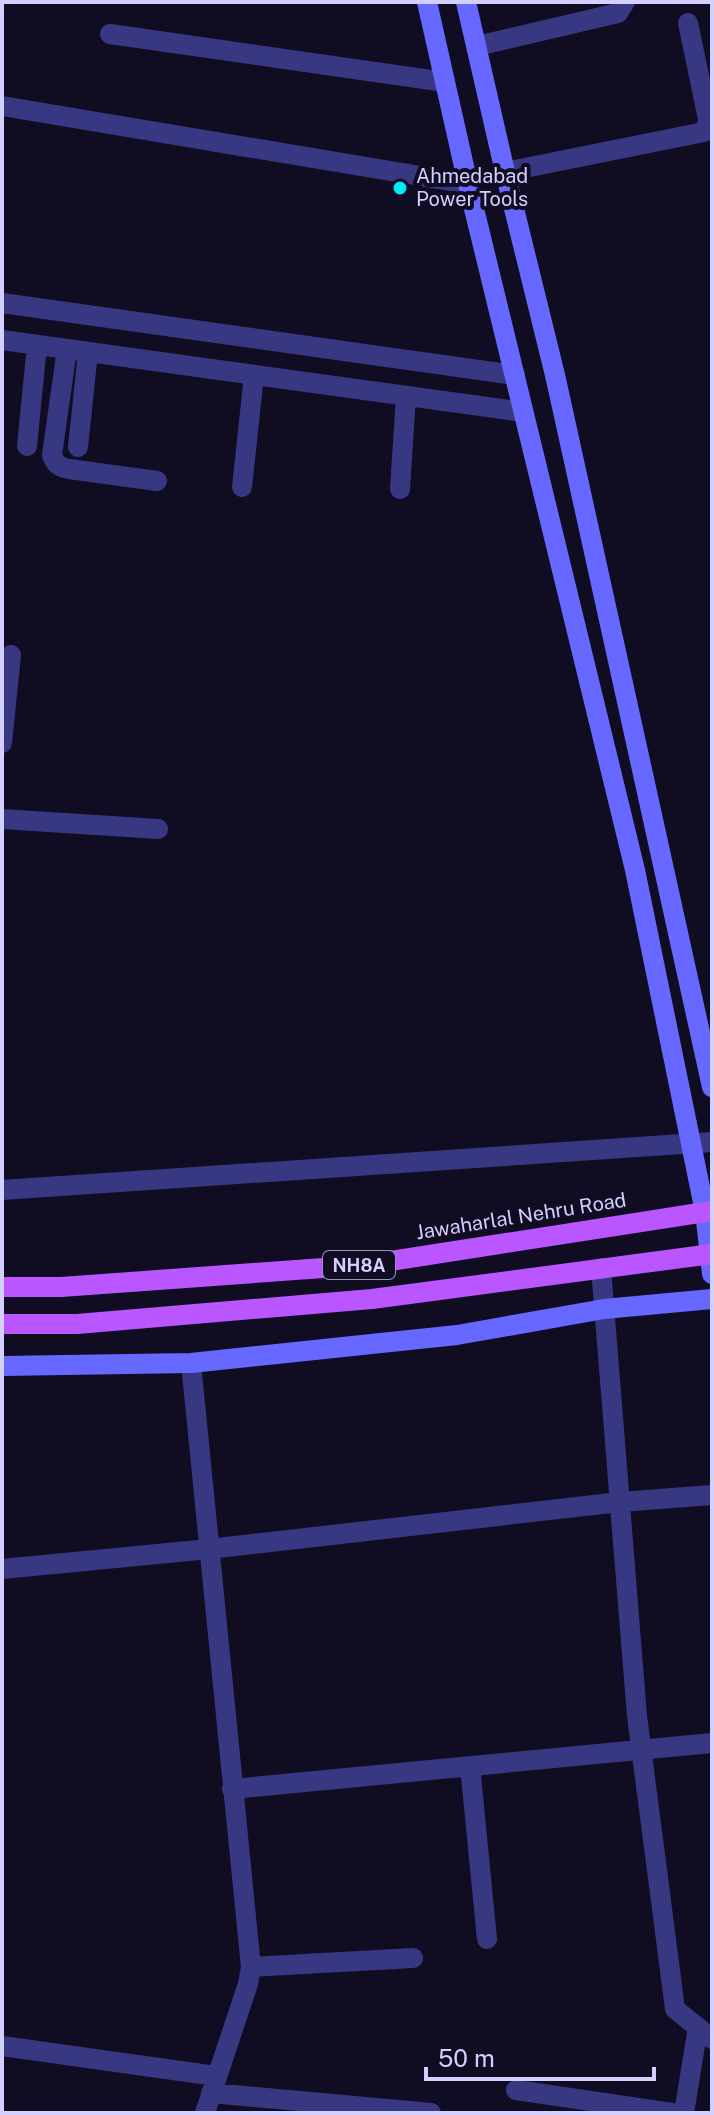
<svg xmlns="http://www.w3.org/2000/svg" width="714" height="2115" font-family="'Public Sans',sans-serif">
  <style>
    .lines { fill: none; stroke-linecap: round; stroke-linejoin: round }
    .street { stroke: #383882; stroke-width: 20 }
    .secondary { stroke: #6668ff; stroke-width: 20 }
    .primary { stroke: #b956ff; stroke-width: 20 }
    .poi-dot { fill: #00ebfa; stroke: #100d23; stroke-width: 3 }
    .labels { text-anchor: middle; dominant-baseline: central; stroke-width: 8; stroke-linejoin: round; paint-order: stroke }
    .shield { fill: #100d23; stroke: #9895bd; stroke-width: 2 }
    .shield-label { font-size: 18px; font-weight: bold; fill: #d3cfff }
    .poi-label { font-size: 20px; fill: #d3cfff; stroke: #100d23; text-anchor: start }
    .street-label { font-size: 20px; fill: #d3cfff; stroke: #100d23 }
  </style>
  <rect width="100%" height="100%" fill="#100d23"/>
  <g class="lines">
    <path class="street" d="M110,34l335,48
      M477,46l141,-33 7,-11
      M2,106l466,78
      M505,172l199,-40 3,-5 1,-8 -20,-96
      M2,303l513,72
      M2,340l521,72
      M67,349l-15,106c3,9 7,12 17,14l88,12
      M27,446l10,-101
      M78,447l10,-95
      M242,487l12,-112
      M400,489l6,-93
      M2,743l9,-88
      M2,819l156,10
      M2,1190l710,-48
      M601,1268l36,448 38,293 37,30
      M191,1363l60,604 -3,17 -43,129
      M2,1569l207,-20 411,-47 92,-7
      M470,1766l17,173
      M232,1789l480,-46
      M251,1967l162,-9
      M2,2046l214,30
      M516,2090l156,23
      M211,2093l220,20
      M684,2113l14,-86"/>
    <path class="secondary" d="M427,2l41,182 167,686 70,342 7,62
      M466,2l39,170 50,203 157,712
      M2,1366l189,-3 266,-28 147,-26 108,-10"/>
    <path class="primary" d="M2,1287h59l304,-22 347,-54
      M2,1324h75l295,-25 340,-45"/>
  </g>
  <circle class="poi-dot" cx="400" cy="188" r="8"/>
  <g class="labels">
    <rect class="shield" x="323" y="1251" width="72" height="28" rx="6"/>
    <g class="shield-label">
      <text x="359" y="1265">NH8A</text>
    </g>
    <g class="poi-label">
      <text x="416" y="176">Ahmedabad<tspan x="416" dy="23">Power Tools</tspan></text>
    </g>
    <g class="street-label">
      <text transform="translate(521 1216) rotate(-9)">Jawaharlal Nehru Road</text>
    </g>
  </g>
  <rect width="714" height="2115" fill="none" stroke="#d3cfff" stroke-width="8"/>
  <path d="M426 2067v12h228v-12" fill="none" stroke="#d3cfff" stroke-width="4"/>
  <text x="438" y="2067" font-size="24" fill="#d3cfff" stroke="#100d23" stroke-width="6" paint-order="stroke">50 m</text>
</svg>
